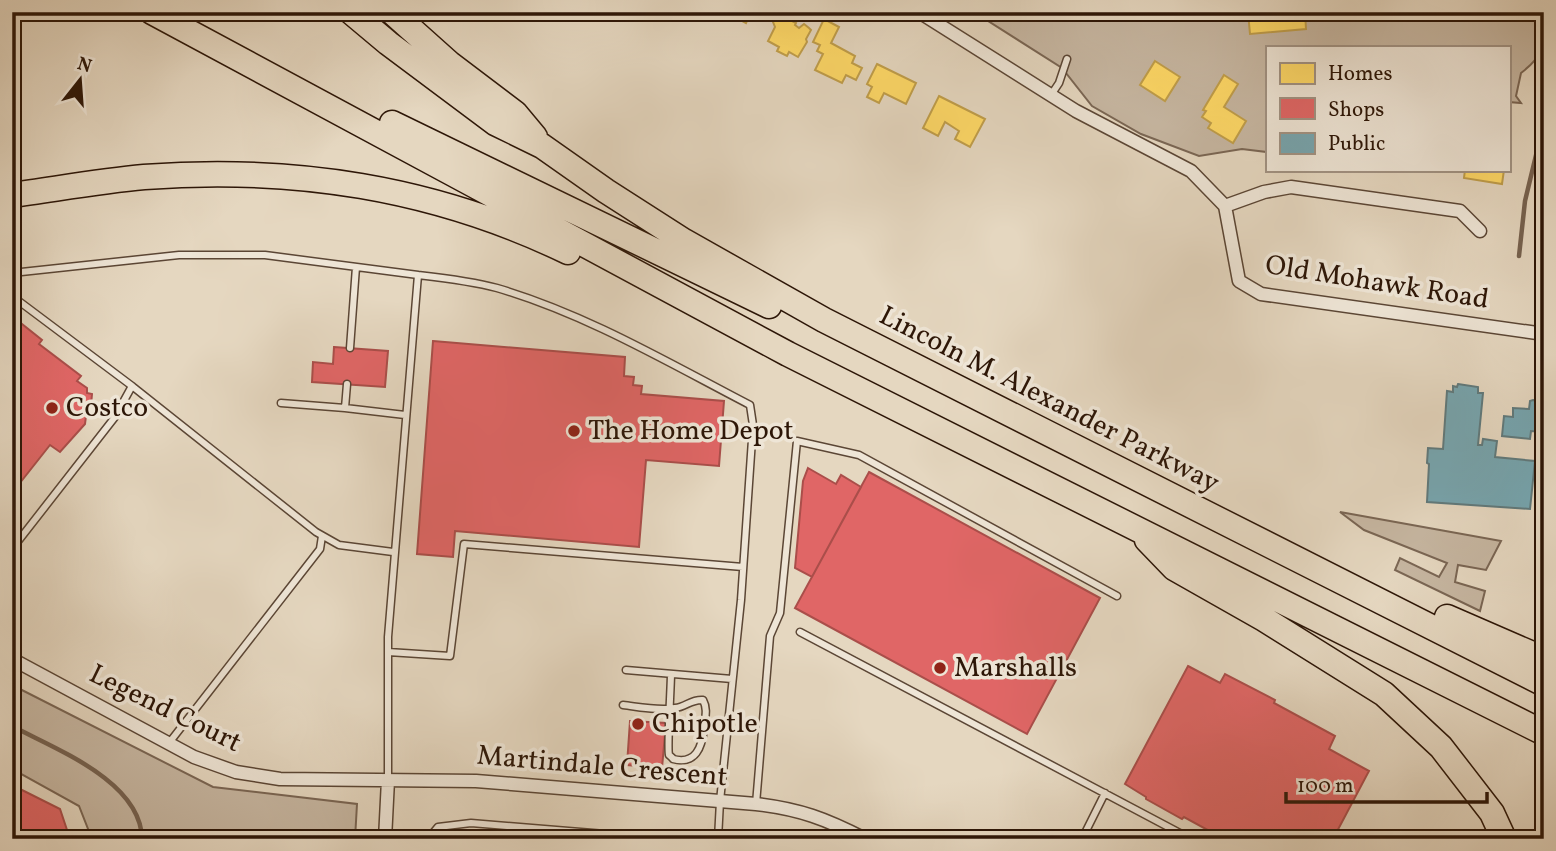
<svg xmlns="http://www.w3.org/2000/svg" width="1556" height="851" font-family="Vollkorn,serif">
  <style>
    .green { fill: #c6b6a1; stroke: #7a6654; stroke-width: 2 }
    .homes { fill: #ffd966; stroke: #c09e4a; stroke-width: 2 }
    .shops { fill: #e06666; stroke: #aa4e4a; stroke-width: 2 }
    .public { fill: #76a5af; stroke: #607a7d; stroke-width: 2 }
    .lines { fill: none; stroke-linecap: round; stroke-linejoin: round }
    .stream { stroke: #766250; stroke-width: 4.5 }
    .service-casing { stroke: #5b4635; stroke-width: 9 }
    .minor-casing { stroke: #5b4635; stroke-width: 15 }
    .motorway-casing { stroke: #2d1607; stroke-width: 27 }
    .service { stroke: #eee5d6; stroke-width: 6 }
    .minor { stroke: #eee5d6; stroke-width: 12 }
    .motorway { stroke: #e5d7c0; stroke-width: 24 }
    .poi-dot { fill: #8f2418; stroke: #eee5d6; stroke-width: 2.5 }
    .labels { text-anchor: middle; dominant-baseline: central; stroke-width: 7; stroke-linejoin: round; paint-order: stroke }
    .street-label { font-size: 28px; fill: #2d1607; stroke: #eee5d6 }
    .poi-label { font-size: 28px; fill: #2d1607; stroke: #eee5d6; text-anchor: start }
  </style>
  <rect width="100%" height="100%" fill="#e5d7c0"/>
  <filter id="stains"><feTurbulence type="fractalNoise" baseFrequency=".00286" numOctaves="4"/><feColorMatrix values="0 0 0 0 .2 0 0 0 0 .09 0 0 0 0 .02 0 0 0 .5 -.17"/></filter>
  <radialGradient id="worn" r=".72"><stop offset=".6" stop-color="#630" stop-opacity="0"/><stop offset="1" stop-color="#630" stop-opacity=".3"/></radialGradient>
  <path class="green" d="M974,12h570c0,32 3,41 -23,61l-5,23 5,7 -12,-1v-55h-242v105l-25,-3 -43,7 -58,-22 -49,-28 -30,-38z
    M1340,512l161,29 -15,29 -28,-5 -3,17 30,9 -5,20 -85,-41 5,-12 39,19 8,-14 -83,-33z
    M12,685l201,102 144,17 -2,35h-263l-13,-33 -67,-37z"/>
  <path class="homes" d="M726,12h25l-5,11z
    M769,12h17l2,7 8,4 -1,2 4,3 5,-4 5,4 2,2 -5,9 1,3 -9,15 -9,-5 -2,4 -10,-5 2,-4 -11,-6 7,-14z
    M1248,12h57l1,17 -56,5z
    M824,19l15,8 -8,16 24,13 -3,7 10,5 -6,12 -10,-5 -4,8 -27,-13 8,-16 -6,-3 3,-6 -7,-3z
    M1155,61l25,16 -15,24 -25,-16z
    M877,64l39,19 -10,21 -22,-11 -5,10 -12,-6 5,-10 -5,-3z
    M1224,75l14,9 -14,23 22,14 -13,22 -25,-15 3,-5 -9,-6 4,-6 -3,-1z
    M939,96l46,23 -15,28 -15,-8 4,-8 -14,-9 -7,14 -15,-8z
    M1465,170h39l-2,14 -38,-6z"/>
  <path class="shops" d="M12,316l30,24 -3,4 42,32 -4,5 10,7v5l5,1 -2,22h-4l-1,8 -25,28 -10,-7 -38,48z
    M433,341l192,16 -1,19 10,1 -1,8 9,1 -1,8 83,7 -5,65 -73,-6 -7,87 -184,-16 -2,26 -36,-3z
    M334,347l54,4 -3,36 -73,-5 1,-20 20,2z
    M808,468l28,16 5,-9 20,12 -49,90 -17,-9 8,-87z
    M869,472l231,126 -73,136 -232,-126z
    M1188,666l32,17 5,-9 50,26 -1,3 61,33 -6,13 40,22 -36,68h-109l-40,-22 -2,2 -36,-20v-2l-21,-13z
    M630,721l36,2 -4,45 -35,-3z
    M12,785l48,24 10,30h-58z"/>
  <path class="public" d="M1458,384l20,3v6h5l-5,52h4l1,-6 14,2 -2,16 40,4 -5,48 -103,-7 2,-38 -2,-1 1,-15 15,1 4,-58 6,1v-6l4,1z
    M1533,400l11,2v30l-13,-1 -1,8 -28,-3 2,-20 9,1v-9l16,1 1,-8z"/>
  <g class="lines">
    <path class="stream" d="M1519,256l6,-55 19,-79
      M12,726c43,23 129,55 130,113"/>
    <defs>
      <path id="service" d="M1051,95l8,-12 8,-24
        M12,273l167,-18h86l153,20
        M12,296l120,90 184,146 23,13 54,7
        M350,348l6,-81
        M347,384l-2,24 60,7
        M281,403l64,5
        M12,549l103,-132 17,-31
        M800,632l391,207
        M388,652l62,4 14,-112 279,23
        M626,670l106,9
        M623,705c17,2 36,6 52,3 11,-1 16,-9 28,-8 5,9 2,18 1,28 -2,19 -8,37 -31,31 -1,-2 -3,-3 -4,-4 -2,-7 2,-70 2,-81
        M169,743l151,-194 2,-13
        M388,780v-143l30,-362c26,3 53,6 79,13 89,26 172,75 253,117l3,20 -12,175 -21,201 -2,38
        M756,804l14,-168 10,-23 17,-172 62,14 258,141
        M428,839l10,-12 33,-4 195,16
        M1082,839l23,-46"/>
      <path id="minor" d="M919,12l157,99 115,60 34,35 14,75 22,13 283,40
        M1225,206l39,-14 27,-5 169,24 20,20
        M12,659l182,98 42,15 44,7 196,2 280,23c44,5 70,15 109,35
        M385,839l3,-59"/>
      <path id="motorway" d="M152,12l636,342 756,379
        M351,12l37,31 107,80 47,23 64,45 78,50 140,79 720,364
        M392,12l57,51 66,50 20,24
        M392,123l377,183
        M12,195c44,-6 88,-14 132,-18 149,-11 289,10 424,75
        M1147,540l27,28 90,51 120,75 57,53 51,66 12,26
        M1447,617l97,42"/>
    </defs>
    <use href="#service" class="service-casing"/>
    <use href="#minor" class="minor-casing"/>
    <use href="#motorway" class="motorway-casing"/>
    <use href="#service" class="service"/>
    <use href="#minor" class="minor"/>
    <use href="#motorway" class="motorway"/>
  </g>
  <g class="poi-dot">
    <circle cx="52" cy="408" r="7"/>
    <circle cx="574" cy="431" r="7"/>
    <circle cx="940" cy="668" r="7"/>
    <circle cx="638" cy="724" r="7"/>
  </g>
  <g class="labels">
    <g class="street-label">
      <text transform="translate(1377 283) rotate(9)">Old Mohawk Road</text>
      <text transform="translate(1049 400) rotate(27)">Lincoln M. Alexander Parkway</text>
      <text transform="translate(165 709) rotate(26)">Legend Court</text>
      <text transform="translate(602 767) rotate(5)">Martindale Crescent</text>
    </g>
    <g class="poi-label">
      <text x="66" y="408">Costco</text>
      <text x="588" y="431">The Home Depot</text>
      <text x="954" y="668">Marshalls</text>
      <text x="652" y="724">Chipotle</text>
    </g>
  </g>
  <rect width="1556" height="851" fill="none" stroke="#e5d7c0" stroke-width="42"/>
  <rect x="14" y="14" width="1528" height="823" fill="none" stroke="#2d1607" stroke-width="3.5"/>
  <rect x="21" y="21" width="1514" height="809" fill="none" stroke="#2d1607" stroke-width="2"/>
  <rect x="1266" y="46" width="245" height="126" fill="#eee5d6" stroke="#a19283" stroke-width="2"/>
  <rect x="1280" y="63" width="35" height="21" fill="#ffd966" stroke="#a19283" stroke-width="2"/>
  <text x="1328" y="80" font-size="21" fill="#2d1607">Homes</text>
  <rect x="1280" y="98" width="35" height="21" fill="#e06666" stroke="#a19283" stroke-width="2"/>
  <text x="1328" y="116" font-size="21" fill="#2d1607">Shops</text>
  <rect x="1280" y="133" width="35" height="21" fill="#76a5af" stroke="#a19283" stroke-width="2"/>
  <text x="1328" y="150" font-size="21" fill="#2d1607">Public</text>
  <g transform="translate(80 80) rotate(17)" stroke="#eee5d6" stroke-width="5" paint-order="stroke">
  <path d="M0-5L12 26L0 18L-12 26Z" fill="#2d1607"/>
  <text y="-10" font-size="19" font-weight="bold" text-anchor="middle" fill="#2d1607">N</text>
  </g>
  <path d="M1286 792v10h201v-10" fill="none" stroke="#2d1607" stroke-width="3.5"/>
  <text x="1297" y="792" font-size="21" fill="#2d1607" stroke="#eee5d6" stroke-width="5" paint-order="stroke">100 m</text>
  <rect width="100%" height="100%" filter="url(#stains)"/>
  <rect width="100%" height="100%" fill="url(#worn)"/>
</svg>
